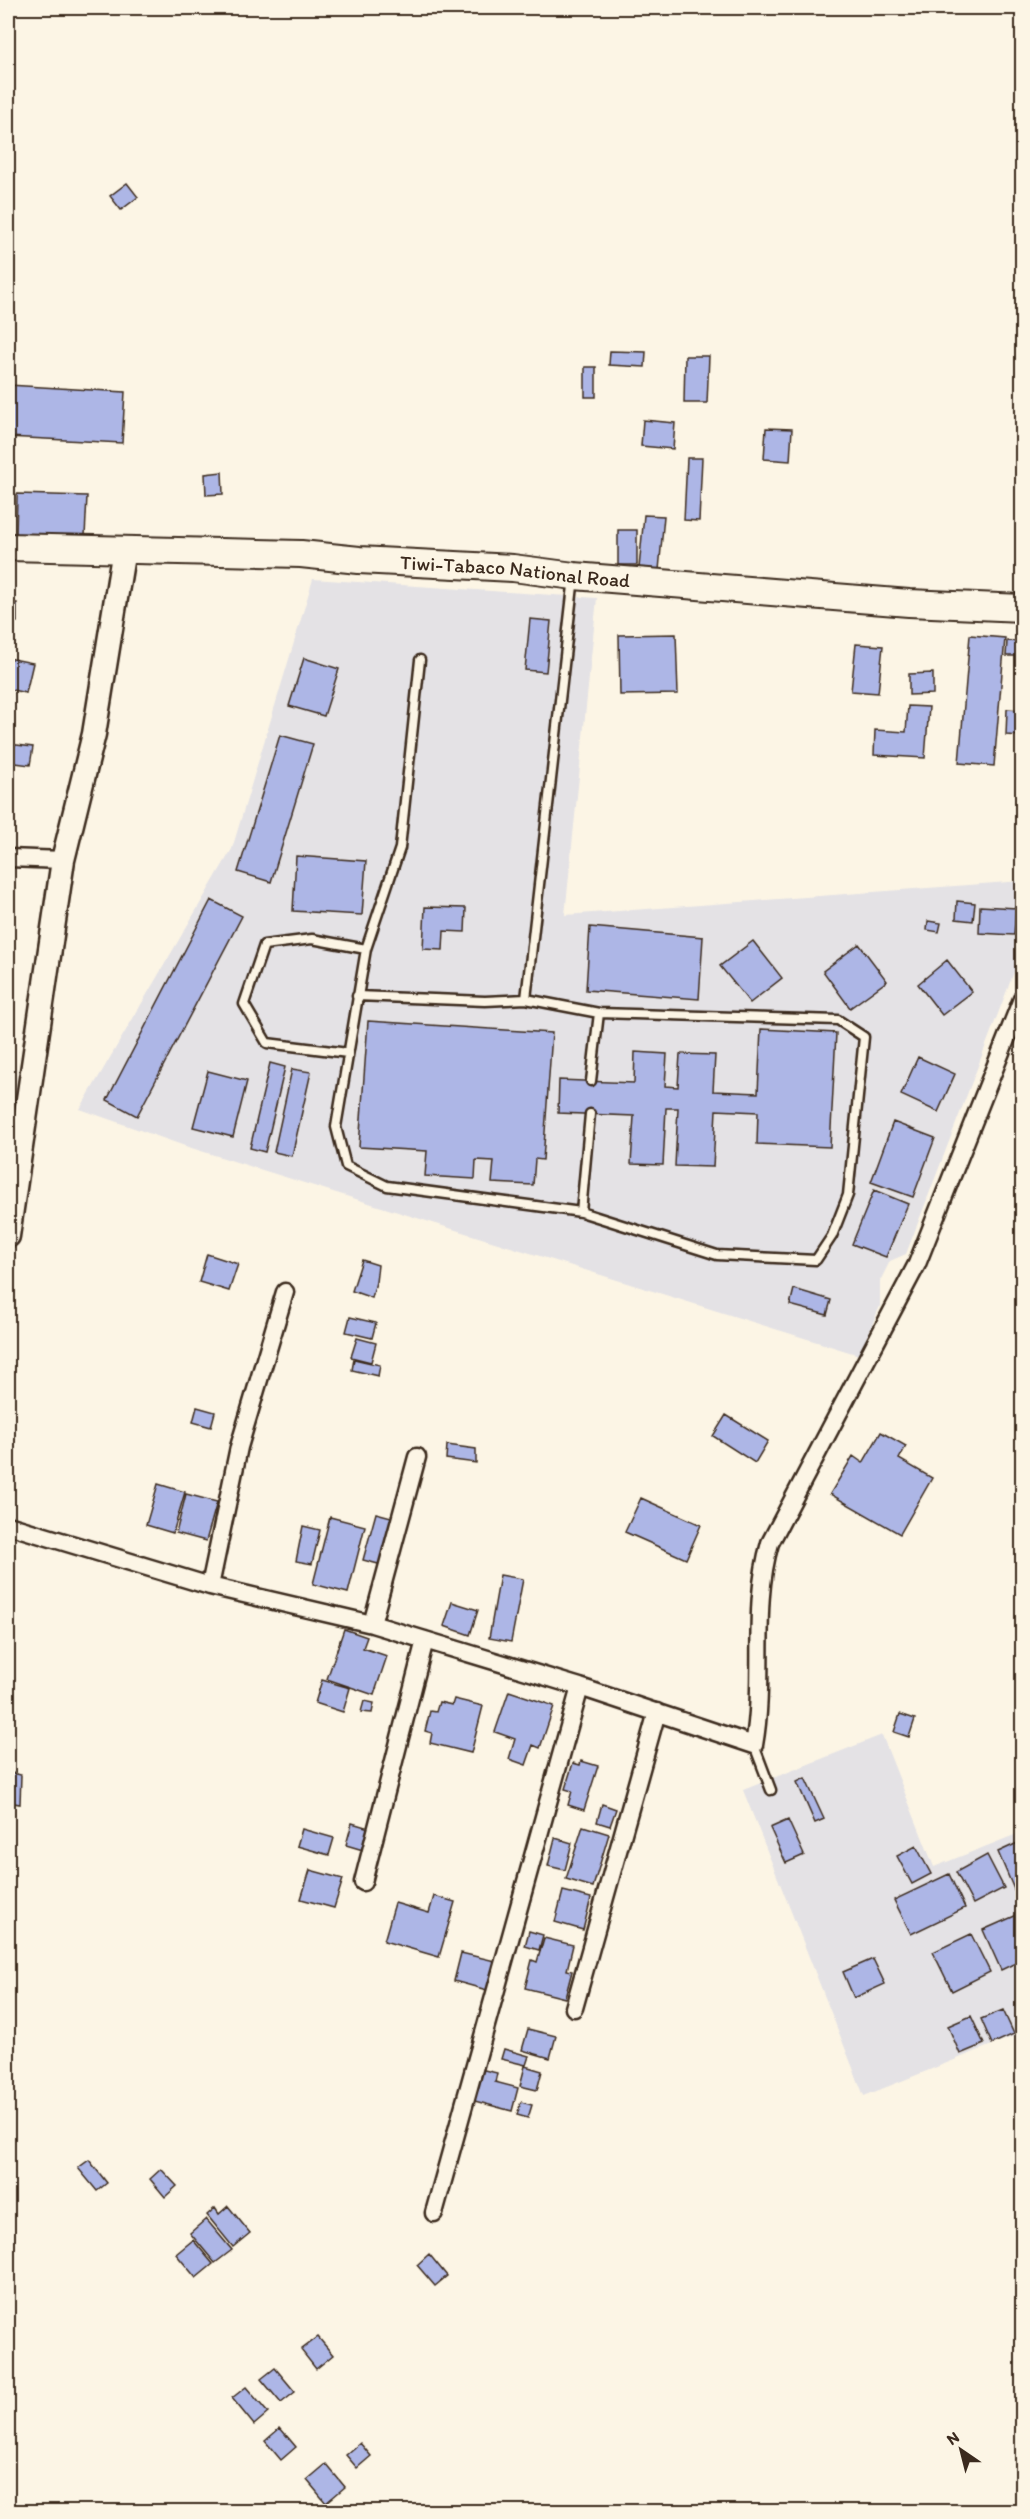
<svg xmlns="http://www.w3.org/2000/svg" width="1030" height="2519" font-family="Itim,sans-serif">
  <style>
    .built { fill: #e4e2e5 }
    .building { fill: #adb6e6; stroke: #3b2a1e; stroke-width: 1.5 }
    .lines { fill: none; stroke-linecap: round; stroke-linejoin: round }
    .service-casing { stroke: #3b2a1e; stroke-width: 13 }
    .minor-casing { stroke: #3b2a1e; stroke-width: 21 }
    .secondary-casing { stroke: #3b2a1e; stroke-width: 27 }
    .primary-casing { stroke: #3b2a1e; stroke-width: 30 }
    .service { stroke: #fcf5e5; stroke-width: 8 }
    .minor { stroke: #fcf5e5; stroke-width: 16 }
    .secondary { stroke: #fcf5e5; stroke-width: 22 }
    .primary { stroke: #fcf5e5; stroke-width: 26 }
    .labels { text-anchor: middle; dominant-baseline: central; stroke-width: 6; stroke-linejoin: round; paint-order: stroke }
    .street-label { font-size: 20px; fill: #3b2a1e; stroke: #fcf5e5 }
  </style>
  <rect width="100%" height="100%" fill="#fcf5e5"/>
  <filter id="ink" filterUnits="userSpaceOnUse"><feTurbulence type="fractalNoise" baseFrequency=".0167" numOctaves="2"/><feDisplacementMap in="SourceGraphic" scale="12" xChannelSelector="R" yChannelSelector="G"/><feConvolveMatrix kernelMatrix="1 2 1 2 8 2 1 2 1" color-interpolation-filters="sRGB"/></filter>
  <g filter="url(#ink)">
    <path class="built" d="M313,579l284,19 -32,317 457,-34v70l-116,303 -16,7 -10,20v25l-21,49 -674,-209 -105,-37 152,-260z
      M882,1735l52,132 88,-35v201l-158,63 -121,-306z"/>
    <path class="building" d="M127,183l11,14 -17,13 -11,-14z
      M610,351l36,1 -1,15 -36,-2z
      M685,356h24l-2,47h-23z
      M585,367h11v30h-11z
      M8,385l117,7 -3,51 -114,-6z
      M643,420l32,3 -2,26 -32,-3z
      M766,428l26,1 -2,32 -26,-2z
      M687,458h15l-3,63 -15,-1z
      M222,472l1,22 -17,1 -1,-21z
      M17,494l70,2 -2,40 -69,-2z
      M644,515l20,1 -5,54 -20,-2z
      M618,530h19v35h-19z
      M8,603h9v19l-9,-1z
      M530,619l21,2 -5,51 -21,-2z
      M676,634l2,60 -58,1 -1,-60z
      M970,635l35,3 -11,128 -35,-3z
      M1007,641l15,1v14h-16z
      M856,644l27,2 -5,47 -27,-2z
      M8,658l25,5 -7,30 -18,-4z
      M304,658l35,11 -15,47 -35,-10z
      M933,673v21l-24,1v-21z
      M908,706l21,1 -4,51 -51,-3 1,-25 31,2z
      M1007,709l15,1v26l-16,-1z
      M280,735l33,9 -42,138 -33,-10z
      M8,744l25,3 -3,18 -22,-3z
      M296,856l70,5 -4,54 -69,-4z
      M211,900l31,16 -105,200 -30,-16z
      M957,901l18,2 -2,18 -17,-2z
      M980,906l36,2 -2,27 -35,-2z
      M425,907l41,1 -1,24 -21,-1 -1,19 -20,-1z
      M928,921l13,2 -2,9 -12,-2z
      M590,927l113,10 -4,62 -113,-9z
      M753,941l29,37 -32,25 -30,-37z
      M859,944l28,37 -37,27 -27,-37z
      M947,960l25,32 -30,23 -24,-31z
      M368,1021l184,12 -9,127 -8,-1 -2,26 -41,-2 2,-22 -18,-1 -1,19 -50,-3 2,-25 -68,-4z
      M761,1029l75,4 -6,114 -73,-3 1,-32 -42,-2 -3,57 -38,-1 3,-58h-12l-3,57 -32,-1 3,-48 -76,-3 1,-33 75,3 1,-31 32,2 -2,32 13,1 2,-33 35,1 -2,36 45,2z
      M918,1057l37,17 -17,38 -37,-17z
      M270,1063l15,4 -20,85 -15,-4z
      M292,1069l19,3 -19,84 -18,-4z
      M208,1071l39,10 -14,56 -40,-10z
      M893,1122l42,16 -22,59 -42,-15z
      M874,1190l34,14 -22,53 -34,-13z
      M207,1254l31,10 -9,27 -30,-9z
      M362,1260l16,5 -2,17 -4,16 -20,-7z
      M794,1289l37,11 -4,15 -37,-10z
      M350,1317l26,6 -4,15 -26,-6z
      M357,1338l19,5 -5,19 -20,-5z
      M354,1359l26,6 -2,11 -26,-6z
      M197,1407l18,5 -4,15 -18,-5z
      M726,1415l42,26 -13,22 -42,-27z
      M881,1432l25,14 -7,13 33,19 -32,56 -70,-40 23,-38 10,7z
      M447,1445l29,4v14l-30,-4z
      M158,1484l27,8 -12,41 -27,-8z
      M186,1494l31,8 -11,39 -30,-8z
      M641,1498l60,27 -15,34 -61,-27z
      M376,1513l19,5 -13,47 -19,-5z
      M330,1517l35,9 -17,67 -35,-9z
      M303,1526l17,4 -8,34 -16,-3z
      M500,1575l23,4 -12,63 -22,-4z
      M452,1602l26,8 -8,25 -26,-9z
      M344,1629l23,8 -4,11 24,8 -13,39 -47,-16z
      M322,1680l28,8 -7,24 -28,-9z
      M509,1691l45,15 -14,42 -7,-3 -7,20 -17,-6 6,-20 -20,-7z
      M454,1699l29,7 -12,47 -41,-10 2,-10 -7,-2 5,-20 6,1 3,-10 13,3z
      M364,1701l10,2 -2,10 -11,-1z
      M900,1714l15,5 -6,18 -15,-5z
      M581,1761l17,5 -14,44 -16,-5 4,-14 -7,-2 8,-26 7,2z
      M8,1772l13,3 -1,29 -12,-2z
      M805,1778l19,41 -9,4 -18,-41z
      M602,1804l14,5 -6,17 -13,-4z
      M788,1820l16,35 -18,8 -16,-35z
      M352,1823l17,5 -6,22 -17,-5z
      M583,1826l26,8 -16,53 -27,-8z
      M302,1829l32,9 -5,17 -32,-9z
      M555,1838l17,5 -7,27 -17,-4z
      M1022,1841v67l-24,-56z
      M916,1846l15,28 -19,10 -15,-28z
      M987,1855l17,33 -31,16 -17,-32z
      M310,1870l33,9 -9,29 -33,-9z
      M949,1874l16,34 -54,26 -17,-34z
      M563,1891l28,7 -8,32 -28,-8z
      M434,1896l21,6 -16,55 -55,-16 11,-38 34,10z
      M1017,1915l5,12v33l-21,10 -18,-40z
      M529,1931l14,4 -4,15 -14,-4z
      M971,1934l19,38 -38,19 -19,-39z
      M544,1938l29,7 -6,25 5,1 -7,27 -40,-10 7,-28 5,2z
      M461,1953l34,8 -8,29 -33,-9z
      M873,1959l12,25 -31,14 -11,-26z
      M1003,2010l11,24 -22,10 -11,-25z
      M971,2016l13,28 -24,10 -12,-28z
      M528,2029l28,7 -6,22 -28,-8z
      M504,2049l25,7 -3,9 -25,-6z
      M525,2066l17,5 -5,19 -17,-4z
      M480,2069l17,4 -2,9 23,6 -6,23 -41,-11z
      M521,2102l11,3 -4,13 -11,-3z
      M89,2160l18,23 -10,8 -19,-23z
      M161,2169l16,17 -12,11 -15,-18z
      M228,2206l22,27 -17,14 -26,-32 8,-7 4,6z
      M206,2219l26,31 -17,13 -25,-30z
      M193,2240l20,24 -17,14 -20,-24z
      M429,2254l18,22 -12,10 -18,-21z
      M318,2337l15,18 -17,14 -15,-19z
      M275,2368l20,24 -14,11 -20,-24z
      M246,2387l22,26 -14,12 -22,-27z
      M280,2428l16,19 -15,13 -16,-19z
      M360,2443l11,13 -14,12 -11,-13z
      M326,2464l19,23 -19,16 -19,-23z"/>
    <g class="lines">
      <defs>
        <path id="service" d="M420,660l-20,188 -34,101 -30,178 10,39 41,20 194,26 136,43 99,5 16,-24 16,-41 16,-158 -26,-17 -239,-7 -73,-14
          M357,996l128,5 41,-2 48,-422
          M348,1053l-81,-10 -23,-39 20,-59 48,-6 54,10
          M591,1081l8,-68
          M581,1212l9,-98
          M754,1745l17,45"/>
        <path id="minor" d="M8,858l55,2
          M8,1525l202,61 162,38 208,63 174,58c12,-67 -3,-137 16,-202l147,-279 105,-265
          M210,1586l29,-139 46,-155
          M372,1624l45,-167
          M363,1882l62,-242
          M574,2008l83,-296
          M434,2213l146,-526"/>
        <path id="secondary" d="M8,1236l55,-376 31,-126 30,-185"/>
        <g id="primary">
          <path id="s1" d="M8,547l293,7 58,6 154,8 61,8 335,27 113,5"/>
        </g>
      </defs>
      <use href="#service" class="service-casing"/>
      <use href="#minor" class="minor-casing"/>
      <use href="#secondary" class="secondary-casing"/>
      <use href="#primary" class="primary-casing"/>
      <use href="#service" class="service"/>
      <use href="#minor" class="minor"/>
      <use href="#secondary" class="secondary"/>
      <use href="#primary" class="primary"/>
    </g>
  </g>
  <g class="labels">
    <g class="street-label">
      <text stroke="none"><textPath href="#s1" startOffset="508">Tiwi-Tabaco National Road</textPath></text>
    </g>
  </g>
  <rect width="1030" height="2519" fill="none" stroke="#fcf5e5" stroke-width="30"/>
  <rect x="15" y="15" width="1000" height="2489" fill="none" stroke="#3b2a1e" stroke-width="2" filter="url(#ink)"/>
  <g transform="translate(961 2450) rotate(325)" stroke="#fcf5e5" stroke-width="4.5" paint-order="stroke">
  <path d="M0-4.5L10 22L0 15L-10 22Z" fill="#3b2a1e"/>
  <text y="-9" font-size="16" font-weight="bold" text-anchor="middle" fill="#3b2a1e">N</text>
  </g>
</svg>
